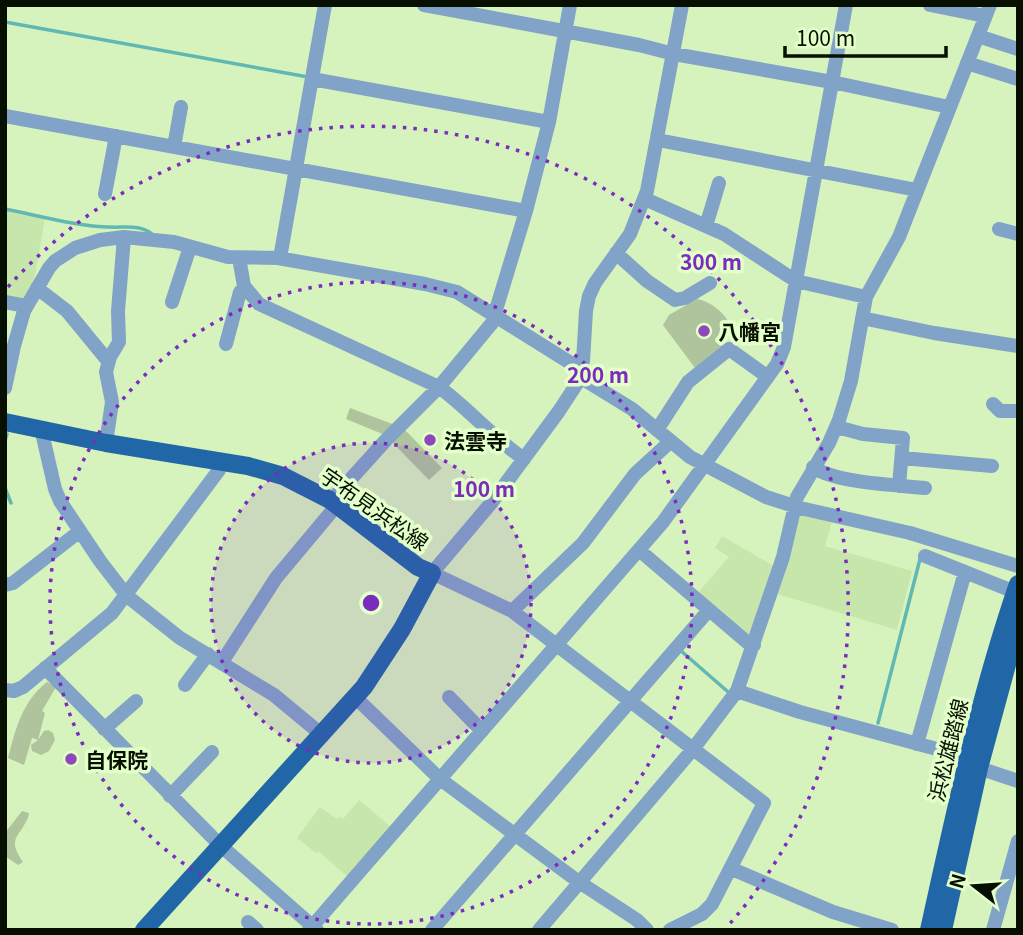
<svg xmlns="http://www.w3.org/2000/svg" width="1023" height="935" font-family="Georgia,'Noto Sans JP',serif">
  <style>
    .built { fill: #c7e6ab }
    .green { fill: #afc39d }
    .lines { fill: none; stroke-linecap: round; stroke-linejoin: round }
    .stream { stroke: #61b8b3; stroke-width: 3.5 }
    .minor { stroke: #81a3c7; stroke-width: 14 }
    .major { stroke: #2167a7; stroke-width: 18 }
    .ring { fill: none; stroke: #7b2cbf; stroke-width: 3.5; stroke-dasharray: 3.5 7 }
    .poi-dot { fill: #8f48bb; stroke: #e3ffca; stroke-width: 2.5 }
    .labels { text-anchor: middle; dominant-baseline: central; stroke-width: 7; stroke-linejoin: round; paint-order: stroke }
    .poi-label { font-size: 21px; font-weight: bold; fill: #070f01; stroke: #e3ffca; text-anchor: start }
    .street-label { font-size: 21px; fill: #070f01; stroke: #e3ffca }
    .centre { fill: #7b2cbf; stroke: #e3ffca; stroke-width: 3.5 }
    .ring-label { font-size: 21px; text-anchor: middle; font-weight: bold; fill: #7b2cbf; stroke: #e3ffca; stroke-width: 7; stroke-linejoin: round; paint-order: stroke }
  </style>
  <rect width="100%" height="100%" fill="#d6f2bd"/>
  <path class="built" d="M5,211l40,7 -12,69 -9,14 -19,-3z
    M799,513l34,5 -8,28 87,25 -15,59 -119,-36 12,-36z
    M722,536l52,30 -24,71 -54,-42 33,-38 -14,-9z
    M359,800l32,27 -43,50 -30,-26 -2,2 -19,-15 23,-31 17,12 3,-2 3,2z"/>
  <path class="green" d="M697,299c12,2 27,13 32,24l-5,21 -29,24 -32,-43 6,-10z
    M350,408l45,17 -10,10 -39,-16z
    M403,428l39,40 -13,12 -38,-39z
    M47,682l9,5 -14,24 3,2 -7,27 6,-9 4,-1 5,3 2,7 -6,11 -8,4 -9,-4 -1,-6 7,-5 -6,-2 -8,27 -16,-7c8,-30 14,-56 39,-76z
    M22,811l7,2 -1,5c-10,21 -21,20 -5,44l-5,3 -13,-9v-23z"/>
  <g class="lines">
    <path class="stream" d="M5,22l303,55
      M5,209c31,6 75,18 104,18 15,1 31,-3 43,7
      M5,441l2,-7
      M5,488l6,15
      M680,650l47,41
      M878,723l42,-164"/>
    <path class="minor" d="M424,5l215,40 35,9 158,28 117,25
      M930,5l55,11
      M978,36l40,13
      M967,63l51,16
      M312,79l237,43
      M5,116l521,95
      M658,140l259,50
      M174,147l7,-40
      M105,194l11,-58
      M645,199l79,35 72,47 70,16
      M706,226l13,-43
      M999,229l19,5
      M616,253l31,28 28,19 10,-2 25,-15
      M239,258l5,28 15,18 180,83c30,22 54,51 85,72
      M280,258l45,-253
      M37,288l30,23 41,50
      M5,302l21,4
      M172,302l18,-55
      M862,318l72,15 84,13
      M226,344l14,-52 5,-3
      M580,377l52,32 58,48 76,40 34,11 110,25 108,33
      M5,388l9,-42 10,-35 25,-43 6,-7 20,-13 25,-8 24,-3 50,5 54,15 50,1 147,26 32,8 120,75 5,1
      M993,404l7,7h18
      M837,427l26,7 40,4 -4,48
      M657,430l31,-48 41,-33 39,28
      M44,431l-1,6 12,52 5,12 40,60 27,35 53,42 94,57 47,39
      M106,443l6,-41 -6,-30 4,-15 9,-15 -1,-31 6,-74
      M902,458l90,8
      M813,467c22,16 83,18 112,21
      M331,501l55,-61 53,-53 53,-64 34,-112 23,-89 21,-117
      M639,550l109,93 6,2
      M925,556l90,36
      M5,585l8,-2 67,-52
      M512,611l71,-68 52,-69 36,-33
      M222,662l54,-84 61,-73
      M45,668l175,177 97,85
      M185,685l23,-31
      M5,690l9,1 9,-4 89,-74 107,-143 1,-8
      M737,691l63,21 159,43 20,13 39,13
      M355,697l85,82 139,103 58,38 10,10
      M449,697l33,34
      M104,729l32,-28
      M917,744l48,-172
      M170,796l42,-44
      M732,869l101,43 59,18
      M248,922l9,8
      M309,930l354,-408 114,-158 7,-17 62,-342
      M432,930l277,-320
      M539,930l154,-181 44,-58 46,-134 14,-60 32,-54 10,-23 12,-39 15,-84 33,-60 91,-232
      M670,930l32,-16 10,-10 52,-101 -252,-192 -80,-38 60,-71 67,-91 19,-29 5,-21 3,-50 3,-15 6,-13 35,-49 17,-43 35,-186
      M993,930l25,-89"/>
    <path class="major" d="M5,422l101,21 142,23 35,10 47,24 88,67 14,6 -30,56 -38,58 -220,243
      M929,930c26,-117 50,-233 89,-346
      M943,930l36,-162 39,-144"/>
  </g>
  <circle cx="371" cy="603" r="160" fill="#7b2cbf" fill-opacity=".12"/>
  <g class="ring">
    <circle cx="371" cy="603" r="160"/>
    <circle cx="371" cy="603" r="321"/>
    <path d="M8 287A481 481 0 1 1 726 928"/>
  </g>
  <g class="poi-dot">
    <circle cx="704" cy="331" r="7"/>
    <circle cx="430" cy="440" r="7"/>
    <circle cx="71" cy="759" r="7"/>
  </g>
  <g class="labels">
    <g class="poi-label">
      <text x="718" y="331">八幡宮</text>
      <text x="444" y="440">法雲寺</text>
      <text x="85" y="759">自保院</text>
    </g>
    <g class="street-label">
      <text transform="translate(375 508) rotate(35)">宇布見浜松線</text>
      <text transform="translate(947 750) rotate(-76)">浜松雄踏線</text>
    </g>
  </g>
  <circle cx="371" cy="603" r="10" class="centre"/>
  <g class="ring-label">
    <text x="711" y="270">300 m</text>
    <text x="598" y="383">200 m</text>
    <text x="484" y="497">100 m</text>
  </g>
  <rect width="1023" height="935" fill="none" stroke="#070f01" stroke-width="14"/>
  <g transform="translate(974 886) rotate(287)" stroke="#e3ffca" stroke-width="5" paint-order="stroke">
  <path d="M0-5L12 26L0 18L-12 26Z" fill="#070f01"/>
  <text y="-10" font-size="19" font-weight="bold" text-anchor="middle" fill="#070f01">N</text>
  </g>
  <path d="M785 46v10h161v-10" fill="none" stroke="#070f01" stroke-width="3.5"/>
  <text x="796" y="46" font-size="21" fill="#070f01" stroke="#e3ffca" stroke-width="5" paint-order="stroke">100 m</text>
</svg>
